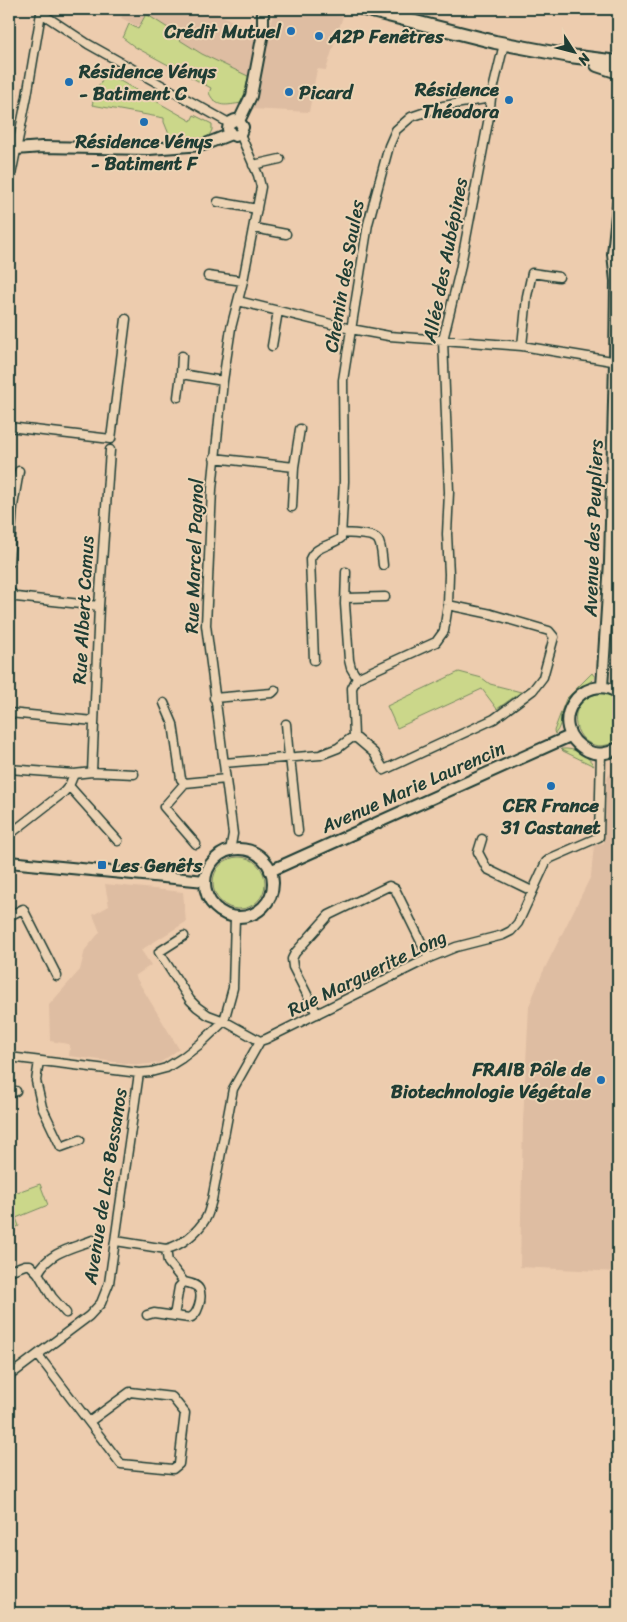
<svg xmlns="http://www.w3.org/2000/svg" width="627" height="1622" font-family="Sriracha,sans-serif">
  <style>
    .built { fill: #debda2 }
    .green { fill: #cbd78a; stroke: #758a5f }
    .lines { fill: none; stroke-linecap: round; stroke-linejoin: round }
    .minor-casing { stroke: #1f3d34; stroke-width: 11 }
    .tertiary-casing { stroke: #1f3d34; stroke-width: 14 }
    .primary-casing { stroke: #1f3d34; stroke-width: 16 }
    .minor { stroke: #ecd3b4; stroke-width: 8 }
    .tertiary { stroke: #ecd3b4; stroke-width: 10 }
    .primary { stroke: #ecd3b4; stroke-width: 12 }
    .poi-dot { fill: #1f6fb2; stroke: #ecd3b4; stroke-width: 2 }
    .labels { text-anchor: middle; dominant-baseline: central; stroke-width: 4; stroke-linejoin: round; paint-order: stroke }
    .poi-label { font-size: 19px; font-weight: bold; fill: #1f3d34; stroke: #ecd3b4; text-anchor: start }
    .street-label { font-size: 19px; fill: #1f3d34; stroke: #ecd3b4 }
  </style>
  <rect width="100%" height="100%" fill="#edccae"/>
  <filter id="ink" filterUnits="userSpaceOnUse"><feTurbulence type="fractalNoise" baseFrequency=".02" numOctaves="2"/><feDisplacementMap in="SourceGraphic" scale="10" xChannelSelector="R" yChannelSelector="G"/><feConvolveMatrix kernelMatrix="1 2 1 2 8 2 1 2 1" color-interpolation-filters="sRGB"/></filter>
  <g filter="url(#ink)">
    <path class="built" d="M126,9h83l57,29 9,-29h28l40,7 -17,54 -9,-1 -8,43 -58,-3 4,-25 -134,-66z
      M618,766v506l-98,-5 3,-146 6,-115 13,-32 49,-98 3,-31 10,-2 3,-66z
      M105,884l78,8 3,30 -45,28 10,15 -16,11 44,73 -19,14 -21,2 -70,-9 1,-10 -2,-2 -18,-3 -1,-36 31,-35 5,-20 15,-18 -7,-17 16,-9z"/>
    <path class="green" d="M146,14l22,14 10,11 24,15 48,23 -8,26c-16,2 -25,6 -33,-10l2,-5 -76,-41 -12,-9 6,-14 9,5z
      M106,73l85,48 3,-6 18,9v6l-4,8 -16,5 -19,1 -9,-22v-4l-72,-13 4,-14z
      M9,92l8,1 -8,49z
      M459,672l23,6 8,6 31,8 -24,17 -15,-20 -85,39 -10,-22z
      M592,673l3,4c-7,9 -19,10 -25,19 -9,11 -6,27 -15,38l-1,-3 12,-32z
      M604,693l9,2 5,4v41c-41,26 -64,-43 -14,-47z
      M561,749c14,-1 26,5 33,17l-31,-15z
      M213 883a26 26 0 1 1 52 0a26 26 0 1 1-52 0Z
      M40,1184l8,21 -32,13 3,8 -10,5v-36z"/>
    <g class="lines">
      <defs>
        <path id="minor" d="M253,165l27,-6
          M9,185l18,-89 14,-83 47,31 141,79
          M218,202l39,7
          M254,228l32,6
          M208,276l35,5
          M238,301l113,28 38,7 133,10 96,16
          M272,346l6,-35
          M522,346l5,-50 5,-23 27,4
          M182,356l-1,18 42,7
          M178,397l3,-23
          M9,427l102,12 15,-120
          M214,458l80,9
          M9,505l4,1 -4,57
          M13,506l6,-35
          M292,507l2,-40 6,-38
          M342,533c8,1 31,0 36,7 4,6 4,18 5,25
          M346,572l-1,32 4,56 2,8 6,10
          M9,591l7,6 83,9
          M346,598l39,-1
          M314,660l-4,-101c5,-13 21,-13 31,-21l3,-57 -1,-101 25,-156 21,-78 7,-16 15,-13 32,-11 48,-8
          M214,698l58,-5 3,-3
          M164,703l9,21 8,55 4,4 41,-4
          M9,713l85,8
          M286,724l3,33
          M354,736l20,17 10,17 110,-51 39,-29 10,-13 11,-40 -5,-6 -58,-17 -43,-9
          M290,757l8,74
          M224,763l96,-8 18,-7 16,-12 -2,-48 5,-10 79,-36 8,-11 4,-26 1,-31 -2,-40 2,-42 -6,-152 17,-70 29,-153 2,-19 13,-54
          M9,769l65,5 18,-2 7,-166 11,-156
          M92,772l42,2
          M185,783l-21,24 32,37
          M69,786l49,55
          M14,831l50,-39 5,-6 5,-12
          M482,839l-4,13 9,17 45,22
          M230,851l3,-17 -27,-209 6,-136 11,-108 8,-53 12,-47 18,-94 -3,-12 -18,-41
          M9,916l14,-7 34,67
          M184,936l-25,16 31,48 7,7 11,8 16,6 36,20
          M317,1014l-24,-47 -1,-8 3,-6 34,-38 60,-29 6,3 34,69
          M260,1041l6,-2 163,-81 27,-11 47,-12 8,-4 7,-8 28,-61 5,-4 48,-21 2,-84
          M9,1057l130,16
          M39,1061l-3,20 6,26 19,40 19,-7
          M9,1094l7,-3
          M116,1241l50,8c15,-3 32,-17 40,-31 3,-5 4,-12 6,-18l21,-111 27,-48
          M9,1271l16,-6h5l8,8 14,24 14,16
          M38,1273c11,-21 34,-25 55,-33
          M147,1315l7,-2 35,5c9,-2 14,-21 10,-29 -3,-5 -10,-6 -15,-7l-16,-20 -2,-13
          M174,1316l5,-29 5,-5
          M38,1355l51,67
          M9,1376l80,-60 12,-13 8,-20 30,-210 12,-1 15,-4 16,-10 18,-14 24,-23 9,-33 2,-71
          M130,1392l42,5 13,16 -6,51 -6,5 -52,-5 -32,-42z"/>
        <path id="tertiary" d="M239,121l12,-25 12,-63v-24
          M231,134l-3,-5 1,-6 6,-3 4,1
          M9,153l7,-4 26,-2 107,2 54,-4 28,-11 4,2 5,-2 3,-7 -4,-6
          M602,687l8,-125 5,-200 1,-81 -3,-27 5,-49
          M618,693c-34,-24 -77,33 -30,58 10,5 22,2 30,-3
          M205 883a34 34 0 1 1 68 0a34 34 0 1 1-68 0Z
          M9,862l196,19
          M270,871l300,-135"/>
        <path id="primary" d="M364,9l131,33 75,14 48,6
          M597,65l21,7"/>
      </defs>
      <use href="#minor" class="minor-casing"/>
      <use href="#tertiary" class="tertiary-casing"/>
      <use href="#primary" class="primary-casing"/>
      <use href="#minor" class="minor"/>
      <use href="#tertiary" class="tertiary"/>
      <use href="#primary" class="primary"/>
    </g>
  </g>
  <g class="poi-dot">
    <circle cx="291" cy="31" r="5"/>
    <circle cx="319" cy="36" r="5"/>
    <circle cx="69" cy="82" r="5"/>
    <circle cx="289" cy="92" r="5"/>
    <circle cx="509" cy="100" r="5"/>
    <circle cx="144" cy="122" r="5"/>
    <circle cx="551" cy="786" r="5"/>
    <rect x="97" y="860" width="10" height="10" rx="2.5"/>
    <circle cx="601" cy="1080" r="5"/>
  </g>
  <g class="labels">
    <g class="poi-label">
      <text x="281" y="31" text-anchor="end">Crédit Mutuel</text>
      <text x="329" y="36">A2P Fenêtres</text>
      <text x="79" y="71">Résidence Vénys<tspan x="79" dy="22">- Batiment C</tspan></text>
      <text x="499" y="89" text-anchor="end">Résidence<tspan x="499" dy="22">Théodora</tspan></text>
      <text x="299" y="92">Picard</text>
      <text x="144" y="141" text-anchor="middle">Résidence Vénys<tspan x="144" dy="22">- Batiment F</tspan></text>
      <text x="551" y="805" text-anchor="middle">CER France<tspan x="551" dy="22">31 Castanet</tspan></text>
      <text x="112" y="865">Les Genêts</text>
      <text x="591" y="1069" text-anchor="end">FRAIB Pôle de<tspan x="591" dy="22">Biotechnologie Végétale</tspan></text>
    </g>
    <g class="street-label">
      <text transform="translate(445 260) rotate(-79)">Allée des Aubépines</text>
      <text transform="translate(344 276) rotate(-80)">Chemin des Saules</text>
      <text transform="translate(593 528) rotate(-88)">Avenue des Peupliers</text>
      <text transform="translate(194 556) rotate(-88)">Rue Marcel Pagnol</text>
      <text transform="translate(83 610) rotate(-87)">Rue Albert Camus</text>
      <text transform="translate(413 787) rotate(-24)">Avenue Marie Laurencin</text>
      <text transform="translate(367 973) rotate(-26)">Rue Marguerite Long</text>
      <text transform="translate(105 1186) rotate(-81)">Avenue de Las Bessanos</text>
    </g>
  </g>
  <rect width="627" height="1622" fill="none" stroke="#ecd3b4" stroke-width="30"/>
  <rect x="15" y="15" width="597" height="1592" fill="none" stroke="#1f3d34" stroke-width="2" filter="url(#ink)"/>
  <g transform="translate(574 52) rotate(126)" stroke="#ecd3b4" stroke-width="4" paint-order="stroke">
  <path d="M0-4L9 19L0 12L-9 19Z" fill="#1f3d34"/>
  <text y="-8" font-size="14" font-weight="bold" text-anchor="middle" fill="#1f3d34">N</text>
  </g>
</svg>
